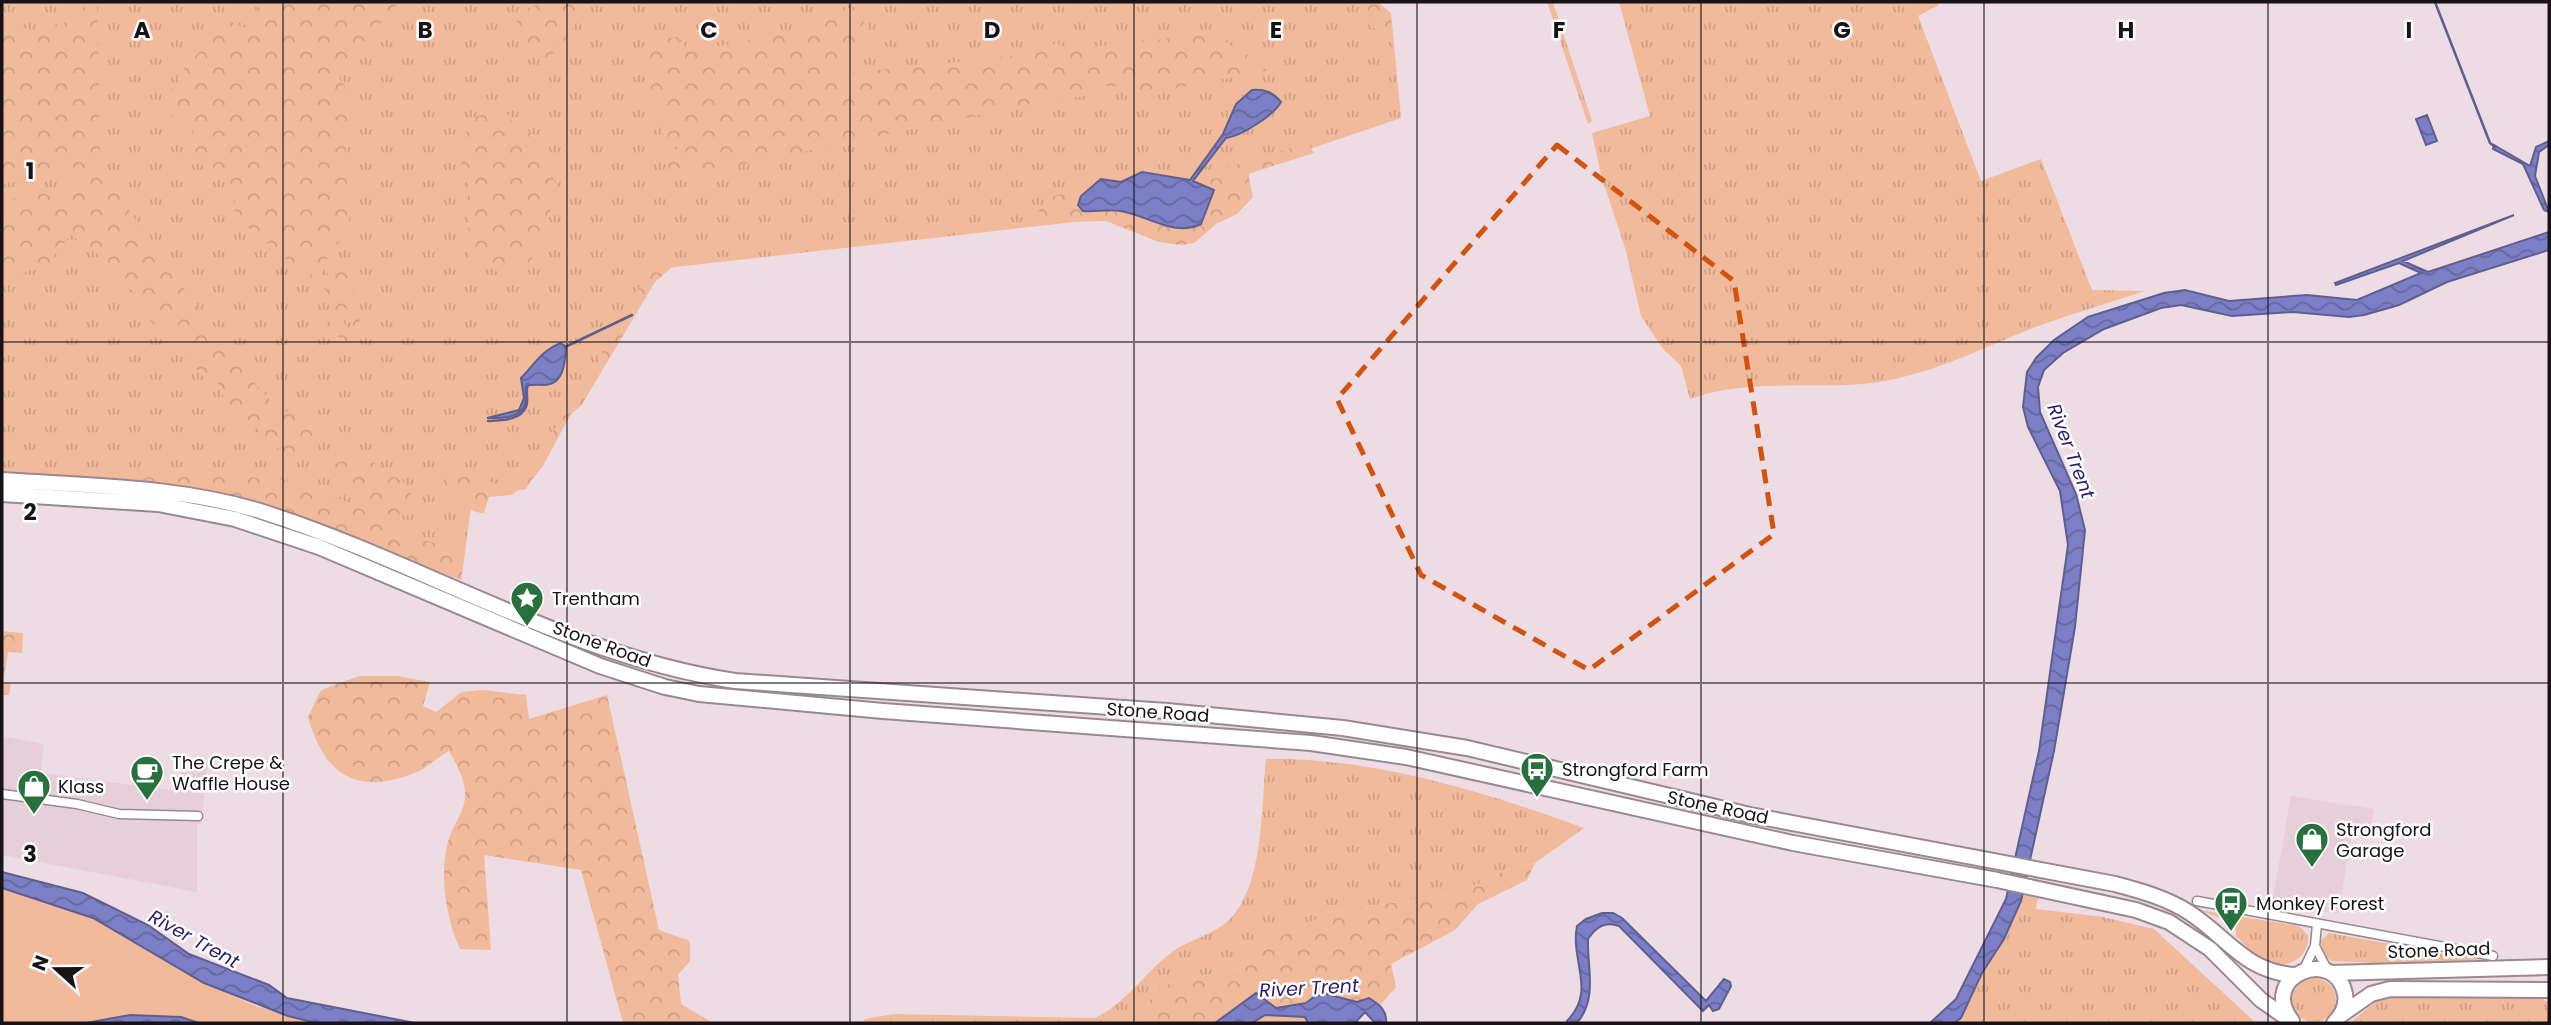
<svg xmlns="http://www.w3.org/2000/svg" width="2551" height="1025" font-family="Poppins,sans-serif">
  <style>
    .built { fill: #e7cfda }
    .grass { fill: url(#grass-tufts) }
    .forest { fill: url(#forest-crowns) }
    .green { fill: #f1ba9a }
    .water { fill: url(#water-waves); stroke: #5e5f90; stroke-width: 2 }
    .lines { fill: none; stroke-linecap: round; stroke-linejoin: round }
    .stream { stroke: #5e5f90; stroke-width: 2.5 }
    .street-casing { stroke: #988990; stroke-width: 11 }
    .highway-casing { stroke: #988990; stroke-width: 18 }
    .street { stroke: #fff; stroke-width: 8 }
    .highway { stroke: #fff; stroke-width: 14 }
    .marked { fill: none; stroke: #d3520d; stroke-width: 5; stroke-dasharray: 14 9; stroke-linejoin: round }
    .grid { fill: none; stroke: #181316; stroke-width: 2; stroke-opacity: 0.55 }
    .labels { text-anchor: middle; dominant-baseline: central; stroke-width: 5; stroke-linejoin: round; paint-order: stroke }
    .poi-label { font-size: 18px; fill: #181316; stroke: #fff; text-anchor: start }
    .street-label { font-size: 18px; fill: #181316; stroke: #fff }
    .water-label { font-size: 19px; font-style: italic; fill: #281d70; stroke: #fff }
    .grid-label { font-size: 23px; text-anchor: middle; font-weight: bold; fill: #181316; stroke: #fff; stroke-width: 5; stroke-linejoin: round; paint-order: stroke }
  </style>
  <defs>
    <pattern id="grass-tufts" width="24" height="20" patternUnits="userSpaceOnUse" patternTransform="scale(1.75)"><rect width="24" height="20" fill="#f1ba9a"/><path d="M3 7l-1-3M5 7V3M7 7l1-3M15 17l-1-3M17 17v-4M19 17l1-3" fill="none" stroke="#ce9f84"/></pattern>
    <pattern id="forest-crowns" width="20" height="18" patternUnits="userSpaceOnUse" patternTransform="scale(1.75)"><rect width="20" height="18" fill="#f1ba9a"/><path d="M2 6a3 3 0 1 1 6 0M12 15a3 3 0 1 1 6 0" fill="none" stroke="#ce9f84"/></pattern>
    <pattern id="water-waves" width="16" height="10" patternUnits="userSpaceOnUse" patternTransform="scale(1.75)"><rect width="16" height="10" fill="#7c7fc5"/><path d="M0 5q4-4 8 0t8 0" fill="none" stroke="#65679f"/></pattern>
  </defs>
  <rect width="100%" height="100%" fill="#eddce4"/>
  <path class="built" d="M2,736l42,8 -3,29 137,18 5,-31 25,2 -7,62h-4v68l-195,-37z
    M2291,796l83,13 -4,26 -18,-2 -14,81 -66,-12z"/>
  <path class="grass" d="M2,2h1376l13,11 10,105 -153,52 4,27 -133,20 -461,52 -132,220 -22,3 -29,-13 -14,101 -172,-66 -162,-33 -125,-10z
    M1547,2h6l39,119 -4,3z
    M1619,2h318l2,3 -21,11 63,165 60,-22 51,131 53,1c-33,11 -68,21 -101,33 -49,18 -98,44 -149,55 -68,15 -141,-4 -205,20l-9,-33 -18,-17 -22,-33 -15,-65 -25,-76 -9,-42 58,-17z
    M1266,759c107,-2 219,33 318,69l-49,35 -25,5 -50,25 -130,19 -38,20 -31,12 -17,23 -88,20 -11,25 -9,11h-271l-1,-4 30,-5 201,4c29,-14 47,-41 72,-62 18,-16 47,-20 64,-38 33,-36 30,-111 35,-159z
    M2022,895l16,3 -2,11 67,8 51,12 102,94h-302c14,-11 17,-33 27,-48 16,-25 34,-50 41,-80z
    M2199,910l100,16 9,9c2,26 -26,37 -48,25 -9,-6 -16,-17 -24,-24v-6l-8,-9z
    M2329,933l151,27 -85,4 -63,-3 -8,-5 -4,-15z
    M2292 1000a22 22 0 1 1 44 0a22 22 0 1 1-44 0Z
    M2403,994l138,4 8,5v20h-199l30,-25z"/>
  <path class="forest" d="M400,2l-64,70 13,22 3,32 -8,28 10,33 -7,48 -17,15 -4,13c23,-2 30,22 27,43l10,9 -8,15 -7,-12 -2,-11 -5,4 12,41h-7l-5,-7 2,-5 -16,-10 2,-26 -7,-5 4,-5 -3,-10 6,-7 -4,-9 -8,16 -6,-5 -1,-7 -17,-7 -59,-49 1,-19 -13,-24 -31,-12 -8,-10 3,-10 9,-2 -4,-14 -10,-2 -19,-16 -1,-11 17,-12 6,-16 46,-47 20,9 9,-27z
    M542,2h46c-12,22 -23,40 -40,57l-6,-5 -14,3 -13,-42z
    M1352,2h26l12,11 2,14 -13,5 -6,-5 1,-7 -7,-3 -1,-8z
    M97,3l3,146 12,37 125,178 35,38 39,25 8,20 -35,7 -27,-25 -24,-10 -16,-38 -10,-1 -19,-20 2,-6 -10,-11 -4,-13h-17l-20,-22 1,-13c-11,-8 -28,-11 -35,-22l2,-12 -36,-26 -18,22 -3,14 -20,-1 -28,13v-57l6,-25 10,-4 6,-12 15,3 22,19v-9l14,-24 -27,-1 -46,11v-49l3,-4 -3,-16v-89l11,-4 23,11 13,-7 19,-4 7,-12z
    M831,8h21l16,19 -34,48 177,-19 10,-7c14,7 23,4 34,-6l15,6 142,-15 54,32v5l-138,26 -12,-11h-15l-13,10 -38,4 -376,79 -5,-3 -3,-21 12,-7 -16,-15 -1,-11 6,-13 -14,-8 -5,-26 2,-9 -11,-9c5,-20 20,-17 38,-20l12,15 99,-19 19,-7 5,-11z
    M496,110l13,5 2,5 24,15 22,52 -17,60 -17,23 -23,3 -30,-15 -2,-36 -3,-10 3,-5v-24l-12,-3 6,-19 -5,-7 15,-36z
    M1308,143l6,10 -66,21 5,23 -16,17 -21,10 -22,19 -13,2 -22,-3 -53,-21 -71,2c3,-25 35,-42 47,-16l122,-17v-11l22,-1 -2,-8 5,-3z
    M672,262l-2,7 -15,13 -74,124 -11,9 -27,51 -13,16 -19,13 -22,2 -5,16c-18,0 -40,-21 -35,-41l22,-4 22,15 20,5 10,-8 18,-26 25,-46 29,-38 9,-24 18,-16 2,-12 10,-8 1,-15 13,-26z
    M357,455l42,20 14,22 2,13 -4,6c-9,-2 -20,0 -28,-2 -15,-5 -46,-28 -53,-40l5,-10z
    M208,471l32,1 27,10 8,-3 11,1 27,16 25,2 47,22 4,9 65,20 12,-4 -5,35 -172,-66 -162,-33 5,-4z
    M2,631l21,2 -1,20 -14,-1 -5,30 8,2 -2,11h-7z
    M359,676h38l33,6 -7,24 13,6 26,-20 21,-2 43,5 3,24 78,-24 52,235 31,11v20l-12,14 3,29 32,19h-90l-42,-153 -97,-15 7,95 -31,-1c-14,-31 -21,-74 -12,-107 3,-12 11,-23 15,-35 7,-19 -5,-40 -14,-56 -11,6 -21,16 -32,21 -59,24 -92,5 -109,-55l13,-27z
    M1535,863l-8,17 -49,24 -23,26 -64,34 5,23 -16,18 -11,-7 -12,4 -31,-8 -20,9 -30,5 -20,-15 -41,30h-79l9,-11 11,-25 88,-20 17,-23 31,-12 38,-20 130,-19 50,-25z"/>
  <path class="green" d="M2,888l91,30 111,65 52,23 60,17h-314z
    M1265,1015l41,2 2,6h-56z"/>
  <path class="water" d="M1252,90c13,-1 21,2 29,12 -8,14 -40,34 -55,36l-33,43 21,9 -13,34c-27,13 -52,-8 -80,-13 -12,-2 -26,1 -38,0l-5,-6 3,-9 20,-17 20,3 21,-10 48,8 33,-46 13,-30z
    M2427,115l10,26 -11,4 -10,-26z
    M2549,141v4l-10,7 -4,24 14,36 -5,-2 -21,-46 -30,-15 1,-4 36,21 6,-19z
    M2514,215l-111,46 25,11 121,-40v18l-102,32 -48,23 -35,10 -15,2 -56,-5 -61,4 -51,-11 -20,3 -57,21 -41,24 -19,17 -6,17 2,25 36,82 9,36 -10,97 -21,124 -33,150 -17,38 -22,34 -21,45 -7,5h-24l26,-24 50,-100 33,-148 29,-206 -8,-54 -32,-64 -5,-20 4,-35 9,-14 18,-18 34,-23 76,-24 21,-3 44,11 78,-6 50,5 64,-27 -22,-10 -63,22 -1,-2z
    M561,343l5,4c-1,15 -2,38 -22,38 -7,0 -11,-1 -18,1 -1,5 1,12 -1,18 -4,15 -25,14 -38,14l32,-8 5,-12 -3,-20c13,-13 21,-28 40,-35z
    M2,872l81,21 65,32 41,29 80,31 18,13 128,25h-99l-28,-7 -84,-33 -111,-65 -91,-30z
    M1602,913h11l9,5 84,83 18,-22 6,3 1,4 -12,23 -6,2 -4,-6 -6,6 -84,-85c-14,-5 -23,1 -31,13 -1,29 10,59 -11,84h-9l-1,-2c30,-30 3,-60 10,-95l9,-7z
    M1256,993l20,15 30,-5 9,-7 11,-2 31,8 12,-4c11,7 18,12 17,25h-11l-10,-11 -10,11h-47l-3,-6 -40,-2 -13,8h-37z
    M130,1015l51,2 18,6h-113z"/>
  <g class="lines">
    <path class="stream" d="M2435,2l55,141 5,4
      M565,347l67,-32
      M488,421c12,-1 32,0 38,-14 3,-7 -1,-16 2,-23"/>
    <defs>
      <path id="street" d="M2,794l75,10 42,10 79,2
        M2197,901l296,55
        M2315,946l13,25
        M2303,971l12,-25 2,-22"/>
      <path id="highway" d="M2,480c87,6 177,6 261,32 160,51 305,144 472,169l432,30 176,17 124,20 283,67 365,69c26,7 52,14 75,29 39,26 56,59 105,62
        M2,494l156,10 77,15 84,28 281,119 65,21 34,7 184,17 428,32 95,14 387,86 204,37 139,30 33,12 41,27 51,51 30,21
        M2331,973l218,-6
        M2341,1015l30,-21 19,-5 159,1
        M2292,1021c-35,-45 43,-76 53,-27 2,11 -3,21 -11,29"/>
    </defs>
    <use href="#street" class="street-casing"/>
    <use href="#highway" class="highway-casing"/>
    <use href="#street" class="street"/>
    <use href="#highway" class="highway"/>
  </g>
  <path class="marked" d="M1557,145l177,136 40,253 -185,136 -168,-95 -84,-176z"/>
  <path class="grid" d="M283,2v1021M567,2v1021M850,2v1021M1134,2v1021M1417,2v1021M1701,2v1021M1984,2v1021M2268,2v1021M2,342h2547M2,683h2547"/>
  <defs>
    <symbol id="sight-pin" viewBox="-11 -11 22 30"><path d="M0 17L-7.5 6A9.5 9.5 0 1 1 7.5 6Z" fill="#28713e" stroke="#fff"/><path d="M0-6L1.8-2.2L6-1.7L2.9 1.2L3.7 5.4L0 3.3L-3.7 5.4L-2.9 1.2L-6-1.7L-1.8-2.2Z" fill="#fff"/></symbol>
    <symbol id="bus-pin" viewBox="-11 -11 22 30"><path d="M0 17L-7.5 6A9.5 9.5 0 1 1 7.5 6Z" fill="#28713e" stroke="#fff"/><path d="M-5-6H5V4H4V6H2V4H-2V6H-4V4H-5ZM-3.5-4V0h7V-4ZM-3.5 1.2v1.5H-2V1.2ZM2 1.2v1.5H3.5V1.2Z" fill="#fff"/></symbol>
    <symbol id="cafe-pin" viewBox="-11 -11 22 30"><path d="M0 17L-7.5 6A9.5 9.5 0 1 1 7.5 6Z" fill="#28713e" stroke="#fff"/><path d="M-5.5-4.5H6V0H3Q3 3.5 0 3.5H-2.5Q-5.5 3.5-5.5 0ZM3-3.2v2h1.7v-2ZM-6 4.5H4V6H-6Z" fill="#fff"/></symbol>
    <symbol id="shop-pin" viewBox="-11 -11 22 30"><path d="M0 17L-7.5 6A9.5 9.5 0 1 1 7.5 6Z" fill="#28713e" stroke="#fff"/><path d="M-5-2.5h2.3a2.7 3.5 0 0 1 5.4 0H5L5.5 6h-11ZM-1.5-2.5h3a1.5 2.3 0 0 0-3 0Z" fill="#fff"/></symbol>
  </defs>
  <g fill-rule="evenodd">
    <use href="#sight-pin" x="508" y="579" width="38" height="52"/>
    <use href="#bus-pin" x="1518" y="750" width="38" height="52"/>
    <use href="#cafe-pin" x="128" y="753" width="38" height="52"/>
    <use href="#shop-pin" x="15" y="767" width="38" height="52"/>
    <use href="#shop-pin" x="2293" y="820" width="38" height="52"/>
    <use href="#bus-pin" x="2212" y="884" width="38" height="52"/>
  </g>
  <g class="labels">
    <g class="poi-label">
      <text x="552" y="598">Trentham</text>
      <text x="172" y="762">The Crepe &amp;<tspan x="172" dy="21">Waffle House</tspan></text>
      <text x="1562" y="769">Strongford Farm</text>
      <text x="58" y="786">Klass</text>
      <text x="2336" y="829">Strongford<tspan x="2336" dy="21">Garage</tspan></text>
      <text x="2256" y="903">Monkey Forest</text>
    </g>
    <g class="street-label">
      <text transform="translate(602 644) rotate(20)">Stone Road</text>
      <text transform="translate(1158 712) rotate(4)">Stone Road</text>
      <text transform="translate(1718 807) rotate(12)">Stone Road</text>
      <text transform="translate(2439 950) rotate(-2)">Stone Road</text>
    </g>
    <g class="water-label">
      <text transform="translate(2071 451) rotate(69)">River Trent</text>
      <text transform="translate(194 939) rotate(29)">River Trent</text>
      <text transform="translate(1309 988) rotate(-3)">River Trent</text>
    </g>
  </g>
  <g class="grid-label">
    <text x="142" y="38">A</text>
    <text x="425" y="38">B</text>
    <text x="709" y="38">C</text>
    <text x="992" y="38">D</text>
    <text x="1276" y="38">E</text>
    <text x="1559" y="38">F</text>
    <text x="1842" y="38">G</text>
    <text x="2126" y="38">H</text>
    <text x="2409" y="38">I</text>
    <text x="30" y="179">1</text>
    <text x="30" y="520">2</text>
    <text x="30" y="862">3</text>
  </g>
  <rect width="2551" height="1025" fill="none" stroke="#181316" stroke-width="7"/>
  <g transform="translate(56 969) rotate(291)" stroke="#ffffff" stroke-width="5" paint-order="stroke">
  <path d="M0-5L12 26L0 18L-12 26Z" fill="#181316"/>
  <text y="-10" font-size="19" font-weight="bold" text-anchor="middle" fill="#181316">N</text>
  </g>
</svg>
